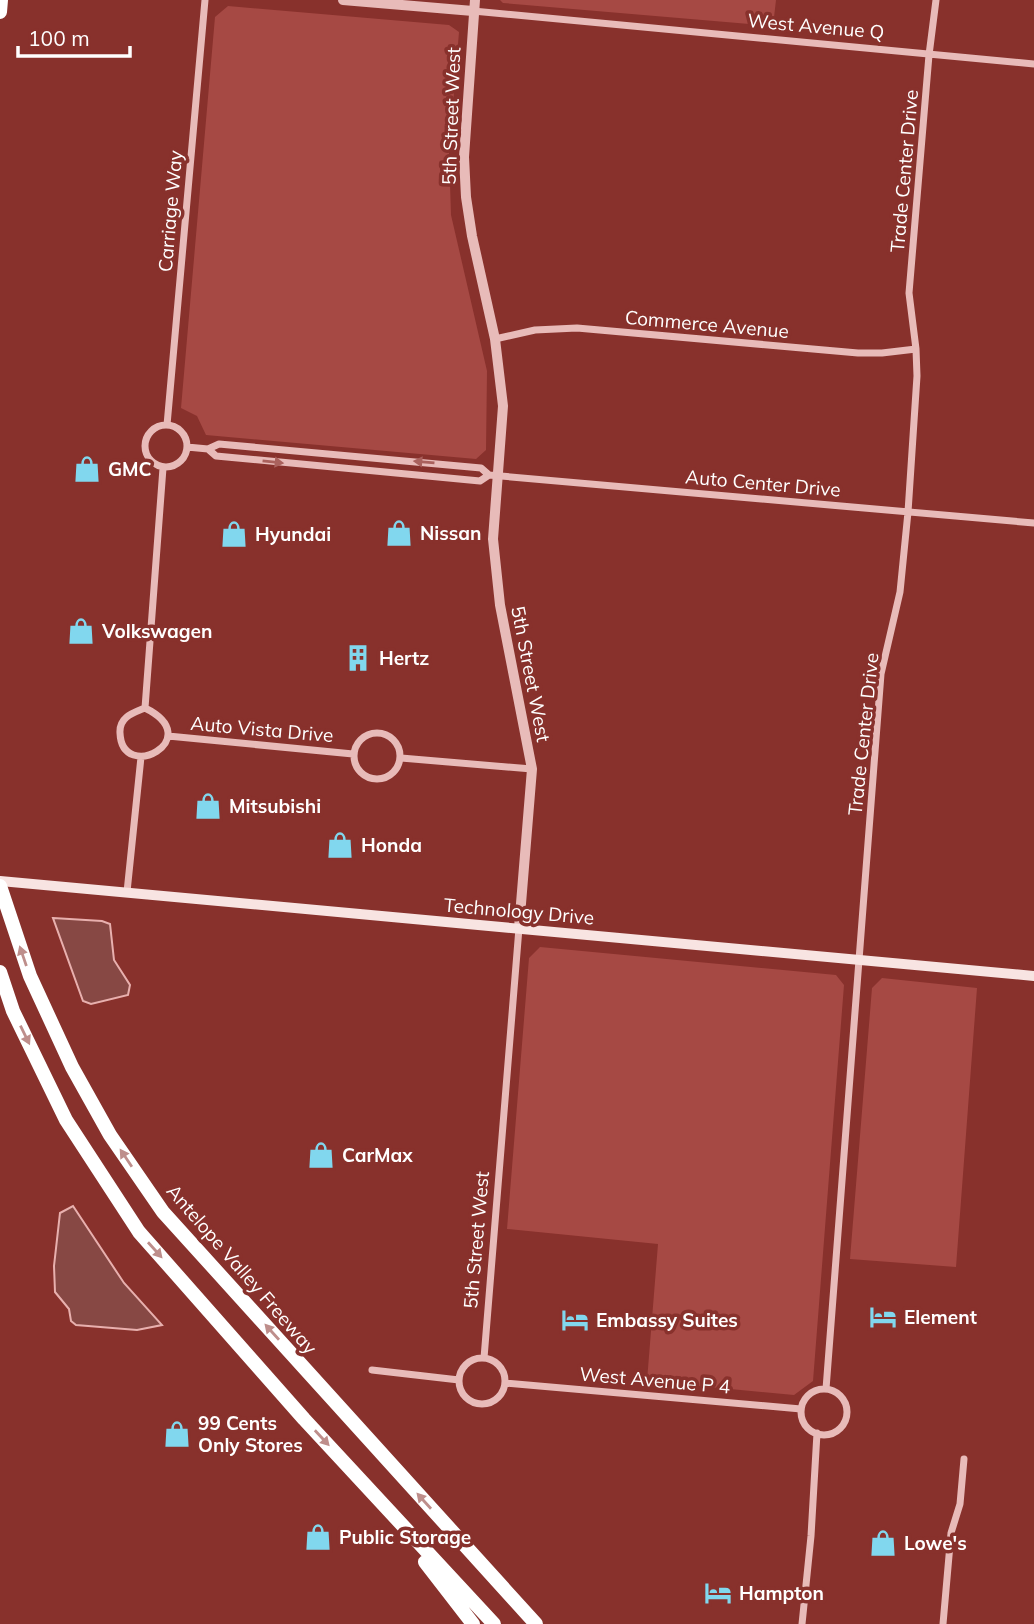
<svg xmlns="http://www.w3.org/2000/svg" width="1034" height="1624" font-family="Mulish,sans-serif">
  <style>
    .green { fill: #a64944 }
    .water { fill: #874844; stroke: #e8b0ae; stroke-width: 2 }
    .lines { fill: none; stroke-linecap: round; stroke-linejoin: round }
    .minor { stroke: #e8bbb9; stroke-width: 7 }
    .tertiary { stroke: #e8bbb9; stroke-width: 10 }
    .secondary { stroke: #f8e4e2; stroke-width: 10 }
    .motorway { stroke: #fff; stroke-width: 14 }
    .oneway { fill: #aa615d }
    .oneway2 { fill: #be8e8b }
    .labels { text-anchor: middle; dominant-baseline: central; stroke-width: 7; stroke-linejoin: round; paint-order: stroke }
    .street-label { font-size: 19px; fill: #fff; stroke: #88312c }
    .poi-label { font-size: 19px; font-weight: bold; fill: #fff; stroke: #88312c; text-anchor: start }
  </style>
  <rect width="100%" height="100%" fill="#88312c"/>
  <path class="green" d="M500,0h276l-3,26 -270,-23z
    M228,6l221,19 10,7 -10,121 2,62 36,156 -1,79 -10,9 -270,-24 -9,-19 -16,-8 34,-391z
    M540,947l296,28 8,10 -31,396 -19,14 -147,-14 11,-137 -151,-15 22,-271z
    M882,978l95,10 -21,279 -106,-8 22,-271z"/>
  <path class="water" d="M53,918l49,3 8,3 4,36 16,25 -2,10 -37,9 -8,-3z
    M73,1206l51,77 38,42 -25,5 -61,-5 -5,-4 -2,-12 -14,-17 -1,-26 6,-53z"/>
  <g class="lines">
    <path class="minor" d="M473,11l561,53
      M495,339l40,-9 42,-2 281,25h24l34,-4
      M167,425l38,-425
      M145 446a21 21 0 1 1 42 0a21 21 0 1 1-42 0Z
      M187,447l21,2 11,-5 262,24 8,7 545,48
      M208,449l8,7 264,25 9,-6
      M145,708l18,-240
      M145,708c63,31 -23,76 -25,25 -1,-16 13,-20 25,-25z
      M354 756a23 23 0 1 1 46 0a23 23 0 1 1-46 0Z
      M168,736l185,18
      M401,758l131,11
      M127,892l14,-135
      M484,1358l35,-430
      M459 1381a23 23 0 1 1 46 0a23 23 0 1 1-46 0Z
      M372,1370l87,10
      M505,1383l296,26
      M826,1389l55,-715 19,-82 8,-80 9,-136 -1,-27 -7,-56 20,-238 7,-55
      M801 1412a23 23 0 1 1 46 0a23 23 0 1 1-46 0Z
      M802,1624l9,-88 6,-103
      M943,1624l8,-91 9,-29 4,-45"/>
    <path class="tertiary" d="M343,0l130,11
      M475,0l-11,157 2,40 6,39 23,103 8,67 -10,133 7,66 32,164 -13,159"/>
    <path class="secondary" d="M0,881l1034,95"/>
    <path class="motorway" d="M0,12l1,-12
      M0,886l30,90 42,91 38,68 53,77 373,412
      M0,972l13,39 53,109 73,112 165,187 190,205
      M425,1562l48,62"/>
  </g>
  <defs><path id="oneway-solid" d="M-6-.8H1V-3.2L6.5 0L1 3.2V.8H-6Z" transform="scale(1.75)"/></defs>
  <g class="oneway">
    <use href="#oneway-solid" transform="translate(273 462) rotate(6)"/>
    <use href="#oneway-solid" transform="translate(424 462) rotate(-175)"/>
  </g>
  <g class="oneway2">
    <use href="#oneway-solid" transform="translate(23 956) rotate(-109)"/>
    <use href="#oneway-solid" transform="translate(25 1035) rotate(64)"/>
    <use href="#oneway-solid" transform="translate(126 1158) rotate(-124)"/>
    <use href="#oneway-solid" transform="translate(155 1250) rotate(48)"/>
    <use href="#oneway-solid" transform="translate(272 1332) rotate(-132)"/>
    <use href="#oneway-solid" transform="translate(322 1438) rotate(47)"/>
    <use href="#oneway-solid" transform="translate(424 1501) rotate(-132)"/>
  </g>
  <defs>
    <symbol id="shop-bare" viewBox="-9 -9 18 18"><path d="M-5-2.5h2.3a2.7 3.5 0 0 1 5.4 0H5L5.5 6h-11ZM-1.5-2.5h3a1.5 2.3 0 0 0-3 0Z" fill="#81d7ee" stroke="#88312c" stroke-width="2.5" paint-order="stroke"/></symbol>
    <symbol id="building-bare" viewBox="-9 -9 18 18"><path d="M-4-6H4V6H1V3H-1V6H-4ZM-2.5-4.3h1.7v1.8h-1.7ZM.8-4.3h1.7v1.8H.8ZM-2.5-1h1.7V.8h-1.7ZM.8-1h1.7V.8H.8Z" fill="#81d7ee" stroke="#88312c" stroke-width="2.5" paint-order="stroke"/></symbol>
    <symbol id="hotel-bare" viewBox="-9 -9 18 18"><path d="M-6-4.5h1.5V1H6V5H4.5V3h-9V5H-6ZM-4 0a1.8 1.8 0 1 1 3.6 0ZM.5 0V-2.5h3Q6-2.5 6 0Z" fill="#81d7ee" stroke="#88312c" stroke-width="2.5" paint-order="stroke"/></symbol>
  </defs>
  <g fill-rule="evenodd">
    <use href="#shop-bare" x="68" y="450" width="38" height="38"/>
    <use href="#shop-bare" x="380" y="514" width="38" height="38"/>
    <use href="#shop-bare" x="215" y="515" width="38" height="38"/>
    <use href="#shop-bare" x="62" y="612" width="38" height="38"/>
    <use href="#building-bare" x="339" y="639" width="38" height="38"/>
    <use href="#shop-bare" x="189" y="787" width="38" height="38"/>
    <use href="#shop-bare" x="321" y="826" width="38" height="38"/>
    <use href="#shop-bare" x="302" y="1136" width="38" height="38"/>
    <use href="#hotel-bare" x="864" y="1298" width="38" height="38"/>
    <use href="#hotel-bare" x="556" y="1301" width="38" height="38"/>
    <use href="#shop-bare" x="158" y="1415" width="38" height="38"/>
    <use href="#shop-bare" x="299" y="1518" width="38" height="38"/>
    <use href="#shop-bare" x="864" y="1524" width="38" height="38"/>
    <use href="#hotel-bare" x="699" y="1574" width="38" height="38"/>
  </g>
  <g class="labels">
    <g class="street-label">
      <text transform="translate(816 26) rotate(5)">West Avenue Q</text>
      <text transform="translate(451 116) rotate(-88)">5th Street West</text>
      <text transform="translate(904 171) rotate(-85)">Trade Center Drive</text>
      <text transform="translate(170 211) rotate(-85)">Carriage Way</text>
      <text transform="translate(707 324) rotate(5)">Commerce Avenue</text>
      <text transform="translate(763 483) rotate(5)">Auto Center Drive</text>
      <text transform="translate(531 674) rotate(79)">5th Street West</text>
      <text transform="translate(262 729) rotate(5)">Auto Vista Drive</text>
      <text transform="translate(863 734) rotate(-84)">Trade Center Drive</text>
      <text transform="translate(519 911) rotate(5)">Technology Drive</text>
      <text transform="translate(476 1240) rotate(-85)">5th Street West</text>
      <text transform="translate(242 1269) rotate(49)">Antelope Valley Freeway</text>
      <text transform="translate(655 1380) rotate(5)">West Avenue P 4</text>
    </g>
    <g class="poi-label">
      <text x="108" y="469">GMC</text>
      <text x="420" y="533">Nissan</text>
      <text x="255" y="534">Hyundai</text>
      <text x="102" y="631">Volkswagen</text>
      <text x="379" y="658">Hertz</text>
      <text x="229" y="806">Mitsubishi</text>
      <text x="361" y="845">Honda</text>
      <text x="342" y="1155">CarMax</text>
      <text x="904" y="1317">Element</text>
      <text x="596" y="1320">Embassy Suites</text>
      <text x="198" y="1423">99 Cents<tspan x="198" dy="22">Only Stores</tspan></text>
      <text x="339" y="1537">Public Storage</text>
      <text x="904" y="1543">Lowe's</text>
      <text x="739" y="1593">Hampton</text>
    </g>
  </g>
  <path d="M18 46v10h112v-10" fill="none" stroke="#ffffff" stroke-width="3.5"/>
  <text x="28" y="46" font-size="21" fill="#ffffff" stroke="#88312c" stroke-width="5" paint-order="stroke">100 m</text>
</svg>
